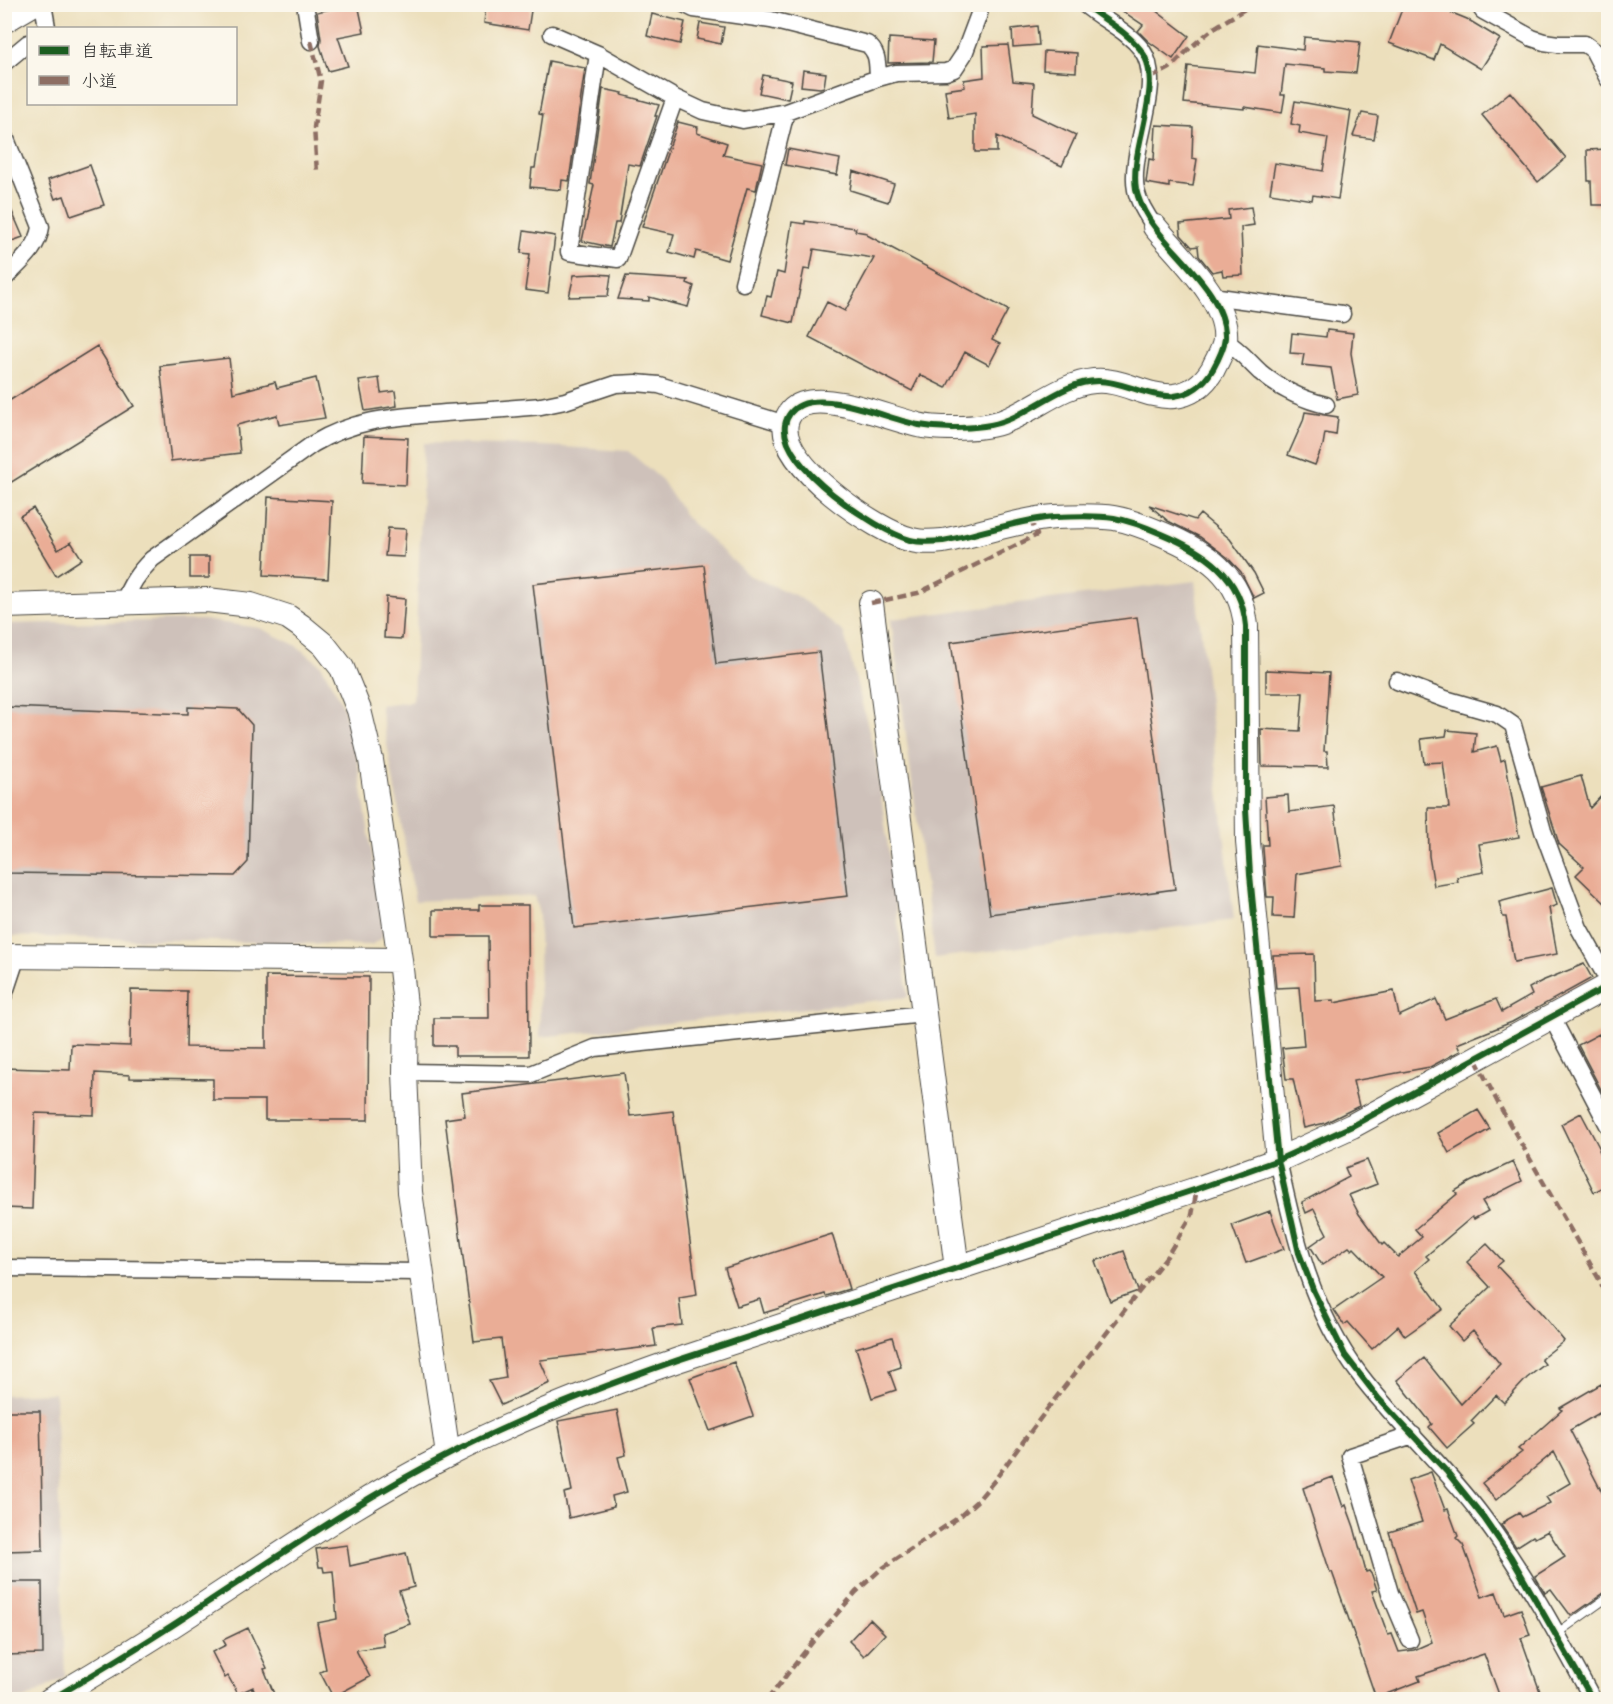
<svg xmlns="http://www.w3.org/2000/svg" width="1613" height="1704" font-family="Itim,'Klee One',sans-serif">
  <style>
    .industrial { fill: #cec1ba }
    .building { fill: #eaad96 }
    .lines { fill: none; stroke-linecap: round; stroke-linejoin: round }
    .lane-casing { stroke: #484641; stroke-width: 10 }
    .street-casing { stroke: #484641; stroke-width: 19 }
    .secondary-casing { stroke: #484641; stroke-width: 26 }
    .lane { stroke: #fff; stroke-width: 8 }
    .street { stroke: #fff; stroke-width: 16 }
    .secondary { stroke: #fff; stroke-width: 24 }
    .quiet { stroke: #8d6e63; stroke-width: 4.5; stroke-dasharray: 9 4.5; stroke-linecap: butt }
    .cycleway-casing { stroke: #fbf7ec; stroke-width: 10 }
    .cycleway { stroke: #1b5e20; stroke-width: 6 }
  </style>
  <rect width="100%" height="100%" fill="#fbf7ec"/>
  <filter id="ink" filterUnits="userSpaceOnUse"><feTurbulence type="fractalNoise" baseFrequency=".0167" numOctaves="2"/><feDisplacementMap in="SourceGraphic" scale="12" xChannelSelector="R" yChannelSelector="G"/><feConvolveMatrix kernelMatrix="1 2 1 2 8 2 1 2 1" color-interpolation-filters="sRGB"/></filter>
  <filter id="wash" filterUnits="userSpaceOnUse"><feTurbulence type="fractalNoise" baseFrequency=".008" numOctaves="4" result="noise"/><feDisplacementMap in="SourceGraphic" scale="24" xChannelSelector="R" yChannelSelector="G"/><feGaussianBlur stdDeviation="1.35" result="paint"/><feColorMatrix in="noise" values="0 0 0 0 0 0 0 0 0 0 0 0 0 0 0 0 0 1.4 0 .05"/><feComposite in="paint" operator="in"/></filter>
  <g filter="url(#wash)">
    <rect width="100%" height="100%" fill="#ecdfbc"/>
    <path class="industrial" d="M424,443l121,3 83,5 34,29 24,37 62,58 51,22 45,36 32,125 32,239 -368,40 -1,-123 -5,-18 -119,5 -35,-196 33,-4z
      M1195,581l39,339 -299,38 -44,-339z
      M203,620l57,8 37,18 24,19 20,36 16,57 27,171 -2,9 -11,7 -366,-9v-312z
      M55,1393l10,284 -40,22h-20l-1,-304z"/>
    <g id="blocks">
      <path class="building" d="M352,4h6l6,28 -26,5 10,29 -20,5 -8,-25 1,-7 -4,-27z
        M486,4h46l-4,26 -44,-7z
        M1112,4h35l42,32 -16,23 -25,-18 -10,-10 5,-6z
        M1404,4h26l37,15 33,20 -19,30 -41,-25 -6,16 -45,-17z
        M652,14l33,8 -5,22 -33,-8z
        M700,23l24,4 -3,17 -24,-5z
        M1037,26l2,19 -26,2 -1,-18z
        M1304,37l56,5 -4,31 -31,-2v-3l-40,-4 -4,31h4l-3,18 -38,-6v2l-60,-6 4,-37 67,7 3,-29 45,6z
        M889,38l45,3 -2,21 -44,1z
        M1008,45l5,36 21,2 -2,31 44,21 -14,31 -65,-30v16h-22v-38l-26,4 -4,-28 20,-3 -1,-7 20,-3 -1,-31z
        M1044,51l33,2 -1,19 -33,-2z
        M549,61l36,7 -16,113 -7,-1 -1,10 -31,-3 2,-19h3l8,-53 -4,-1z
        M803,70l23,3 -2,14 -4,1 -19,-2z
        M763,75l29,6 -4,18 -29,-6z
        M603,89l20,4 -1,2 37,10 -4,11h2l-17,50 -12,-2 -9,59h-4l-5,24 -28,-6 12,-56 -4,-1z
        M1510,92l56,66 -28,24 -56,-67z
        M1295,101l56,10 -13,88 -25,-4 -1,5 -42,-7 5,-30 48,8 5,-33 -29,-5 1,-7 -9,-2z
        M1362,113l16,3 -4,23 -21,-3z
        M678,122l20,5 -1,6 30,10 -4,12 39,8 -6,27 -9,-2 -20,72 -31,-9 -2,8 -25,-7 5,-18 -32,-7z
        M1156,125l37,2 -1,31 5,1 -4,27 -24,-3v4l-23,-4 3,-24 5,1z
        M788,149l52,10 -3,16 -52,-10z
        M1608,149v56h-16l-1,-24h-3l-1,-31z
        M90,165l14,40 -33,11 -7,-20 -9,3 -7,-19z
        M853,171l41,13 -6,18 -38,-12z
        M4,193l19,44 -19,7z
        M1251,207l3,18 -13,2 2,48 -20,1 -1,-6 -10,2 -13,-16 -1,-10 -6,1 -11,-12 -1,-11 49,-5 -1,-9z
        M805,221l51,7 -1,3 12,2v2l141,75 -16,30 8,4 -11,21 -24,-13 -19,36 -26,-13 -8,16 -103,-54 18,-35 18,9 29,-53 -60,-9 -4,21 -6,-1 -11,54 -31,-8 5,-19 4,1 6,-25 7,2 8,-52 13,2z
        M524,231l31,5 -7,57 -23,-3 5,-36 -9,-1z
        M596,274l15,1 -3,21 -39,1 5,-22z
        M626,276l62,4 -1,3 7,3 -6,21 -39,-10v4l-31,-2z
        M1327,330l26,3 -2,20 7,42 -21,4 -6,-31 -29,-3 2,-11 -14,-1 2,-20 34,4z
        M97,346l37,60 -124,77 -6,-9v-70z
        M229,358l4,35 42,-11 2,6 39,-10 9,40 -46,7 -2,-10 -40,10 3,28 -69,8 -11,-95z
        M379,378l2,15 14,-2 2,15 -32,5 -6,-30z
        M1305,412l33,5 -2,18 -11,-2 -2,12 -8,20 -27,-10 15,-34z
        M364,436l44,2 -2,47 -44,-2z
        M268,497l64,4 -4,78 -64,-4z
        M1149,505l46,15 5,-6 30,25 24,34 10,20 -10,5 -13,-26 -14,-15 -27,-20 -32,-16z
        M33,508l25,42 13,-8 11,17 -26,17 -36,-60z
        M388,528l18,1 -2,28 -19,-1z
        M190,557h19v21h-19z
        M704,565l12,99 103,-12 29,244 -274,32 -41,-344z
        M386,597l19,2 -3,40 -18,-1z
        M1137,617l38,272 -185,25 -39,-272z
        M1266,670l63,3 -5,78h3l1,16 -66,-1 -1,-37 39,2 3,-38h-37z
        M6,707l182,7v-7l50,2 14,16 -4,137 -13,14 -229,-3z
        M1447,730l29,3 -2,19 23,-6 4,15 4,-2 14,78 -40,7 5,28 -27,5 1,5 -24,4 -5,-30 -1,-48h21l-6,-46 -19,1 -3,-24 25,-3z
        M1581,776l9,32 18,-19v117l-32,-31 8,-8 -25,-23 -18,-57z
        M1288,795l1,17 45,-6 8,60 -45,8 -3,44 -21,-1 1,-20h-7l-4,-48v-4h5l-3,-48z
        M1552,888l5,17 -8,3 8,46 -43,8 -8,-45h-3l-4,-15z
        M479,905h49l1,151h-74v-10h-21v-28h55l-1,-82h-55v-26h46z
        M1314,954l1,47 19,-1v3l60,-12 5,25 37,-17 9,20 51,-20 6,13 30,-17 -3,-7 13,-7 42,-17 8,14 -80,44 -55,22 3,7 -30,16 -77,14 6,25 -34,17 -21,5 -11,-49h-7l-4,-31 22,-2 -5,-59 -23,1 -3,-33z
        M266,976l103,1 -1,143h-103v-20h-52v-21l-83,-1v-3l-35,-2 -1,42 -59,-2 -3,96 -28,-1v-140l66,2 1,-26 59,2 1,-56 56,1 -1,56 80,1z
        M1599,1034l2,4 7,-4v69l-30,-58z
        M624,1073l6,43 43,-5 24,184 -18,3 3,27 -29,3 3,18 -116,14 10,23 -49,22 -12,-24 17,-3 -5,-39 -27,3 -29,-223 20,-3 -3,-23z
        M1478,1110l12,19 -41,24 -11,-20z
        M1581,1113l19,36 -1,1 9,19v16l-14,7 -33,-68z
        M1367,1160l10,24 -28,11 10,19 23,31 2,-2 14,14 24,-20 -7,-8 42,-35 -2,-3 15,-9 43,-20 9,19 -40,20 6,10 -14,8 -2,-2 -46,39 3,3 -14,12 28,38 -38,27 -7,-10 -26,23 -24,-27 -4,3 -10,-15 48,-33 -28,-29 -2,2 -3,-3 -27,18 -12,-19 17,-12 -13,-25 -8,4 -4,-11 47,-25 -4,-9z
        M1270,1211l14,38 -38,14 -14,-38z
        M832,1234l17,55 -23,7 -1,-2 -61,19 -4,-14 -23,7 -12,-38z
        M1487,1244l16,17 -6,5 44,47 23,28 -23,18 4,5 -18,14 -23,25 -8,-8 -25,26 3,3 -27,24 -18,-21 3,-3 -35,-44 27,-22 37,46 39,-40 -27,-33 -11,10 -13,-15 41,-39 -23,-25z
        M1124,1251l14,40 -28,10 -15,-40z
        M892,1337l9,30 -12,4 7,19 -24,8 -16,-50z
        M734,1362l19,54 -43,15 -20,-53z
        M1601,1384l7,12v12l-38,22 38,74v86l-37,26 -20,-27 -6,4 -10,-17 30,-19 -17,-26 -13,7 -2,-2 -17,11 -15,-22 3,-2 -1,-1 16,-9 3,4 28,-14 -4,-6 24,-14 -16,-31 -58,48 -14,-17 40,-31 -4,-3 44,-39 -2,-2z
        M617,1410l9,45 -8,2 9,35 -15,4 2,11 -45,11 -5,-25 8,-2 -14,-70z
        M4,1411h36l3,139 -39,1z
        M1431,1472l14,38 3,-1 10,27 -2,2 7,7 19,52 14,-5 8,23 17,-6 9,26 -9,3 22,62h-42l-17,-46 -66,22 2,5 -44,17 -29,-84 -15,-42h-2l-27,-84 30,-11 10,30 3,-2 8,22 12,45 3,-1 3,4 5,15 -5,1 16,44 4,-1 7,18 15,-2 18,-8 -10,-30 -6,2 -27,-82 33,-10 -14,-42z
        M347,1545l3,21 56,-13 8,34 -15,4 11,33 -28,9 2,13 -28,4 14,27 -37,20 -13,-25 6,-3 -9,-46 20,-4 -4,-48 -9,1 -1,-5h-4l-3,-18z
        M4,1582h38l1,72 -39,1z
        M870,1619l15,15 -21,22 -15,-15z
        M248,1628l19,40 -3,1 10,25 -11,6h-5l-5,-13 -15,7 -10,-18 -3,2 -13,-26 14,-7 -3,-5z"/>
    </g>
  </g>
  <g filter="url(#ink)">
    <use href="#blocks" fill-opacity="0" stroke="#484641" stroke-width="1.5"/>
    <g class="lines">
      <defs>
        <path id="lane" d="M1556,1634l52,-37"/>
        <path id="street" d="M43,4l4,23 -1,1
          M305,4l6,37
          M684,4l10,5 77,11 96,24c12,9 10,21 11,34l18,-5 50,-1 8,-3 10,-15 15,-40 2,-10
          M1084,4c18,16 43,26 58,46 24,34 -14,100 -6,140 3,14 11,26 19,37
          M1478,4l5,7 49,27 12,4 14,2h27l8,6 15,29
          M552,34l46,20 77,44 28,13 40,9 43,-8 92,-34
          M598,54l-29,198 49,7 57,-161
          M4,63l24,-20
          M4,134l37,93c-3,22 -22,36 -37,52
          M743,283l43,-171
          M1212,296l130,18
          M1225,341c14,8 23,20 35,31 20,17 40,27 66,33
          M124,602c6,-18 15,-30 28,-43l161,-115c43,-26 83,-27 132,-31 32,-2 64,-4 96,-7l24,-5 51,-17 20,-1 23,2 126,39
          M1397,681l48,18 52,15 16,11 30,106 36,97 29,52
          M4,995l13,-39
          M1552,1018l56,107
          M405,1072l126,2 64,-26 329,-34
          M1278,1160c16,76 34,152 82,215 38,50 85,91 122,141 43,58 77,121 111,184
          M4,1268l417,4
          M1410,1640l-20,-47 -40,-137 63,-21"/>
        <path id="secondary" d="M4,21l29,-17
          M1155,227c23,28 74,74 70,113 -1,10 -8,20 -12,29 -9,15 -22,25 -39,27 -28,2 -53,-18 -80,-15 -31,3 -58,27 -87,39 -16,7 -36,8 -53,8 -12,0 -25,0 -36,-3 -30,-7 -87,-31 -115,-21 -9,3 -15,9 -17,19 -9,41 91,109 126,117 10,3 21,2 31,1 37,-7 74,-21 112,-24 19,-1 40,-2 59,1 17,3 32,9 48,16 43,18 79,41 84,92l2,216 30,318
          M871,603l86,666
          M4,606l203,-6 44,5 37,12 13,9 23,19 18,23 17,42 12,50 29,200 6,54 -1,58 5,120 38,263
          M4,956l396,4
          M50,1700c53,-31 107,-64 158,-98 78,-51 156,-105 240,-147 74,-38 152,-68 230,-95l519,-171 81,-29 74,-34 256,-140"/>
      </defs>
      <use href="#lane" class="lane-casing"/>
      <use href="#street" class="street-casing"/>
      <use href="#secondary" class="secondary-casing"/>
      <use href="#lane" class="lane"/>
      <use href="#street" class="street"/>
      <use href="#secondary" class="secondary"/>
      <path class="quiet" d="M311,41l10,40 -7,46 3,46
        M1151,78l19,-10 21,-21 23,-19 39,-24
        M871,603l47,-10 119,-58 -6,-14
        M1476,1060l23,45 101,176 8,22
        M767,1700l47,-60 42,-48 24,-22 78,-52 20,-18 16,-19 57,-77 116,-148 25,-41 5,-26"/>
      <defs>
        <path id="cycleway" d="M1084,4c18,15 41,26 56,45 27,32 -11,99 -4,140 2,10 8,22 13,30 23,36 78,74 76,119 -1,11 -7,22 -12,31 -9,15 -21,25 -39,27 -26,2 -50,-15 -76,-15 -33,0 -62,28 -91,39 -16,7 -37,8 -55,8 -10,0 -22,-1 -33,-3 -31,-6 -89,-33 -118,-20 -9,4 -14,10 -16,20 -6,41 91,105 125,115 11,3 22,2 33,1 37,-7 74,-21 112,-24 19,-1 40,-2 59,1 17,3 32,9 48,16 43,18 79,41 84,92v183l4,66 28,285 21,93 15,39 31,63 34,44 68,73 37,46 27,39 82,143
          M50,1700c53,-31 107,-64 158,-98 78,-51 156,-105 240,-147 74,-38 152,-68 230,-95l519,-171 81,-29 74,-34 256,-140"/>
      </defs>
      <use href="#cycleway" class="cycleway-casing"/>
      <use href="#cycleway" class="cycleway"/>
    </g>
  </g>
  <rect width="1613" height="1704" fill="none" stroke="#fbf7ec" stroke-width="24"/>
  <rect x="27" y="27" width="210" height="78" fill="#fbf7ec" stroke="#a8a59f" stroke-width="1.5"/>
  <rect x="39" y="46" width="30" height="9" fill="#1b5e20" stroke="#a8a59f" stroke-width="1.5"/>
  <text x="81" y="57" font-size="18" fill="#2b2b2b">自転車道</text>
  <rect x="39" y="76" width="30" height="9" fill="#8d6e63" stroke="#a8a59f" stroke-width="1.5"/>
  <text x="81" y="87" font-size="18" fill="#2b2b2b">小道</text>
</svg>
